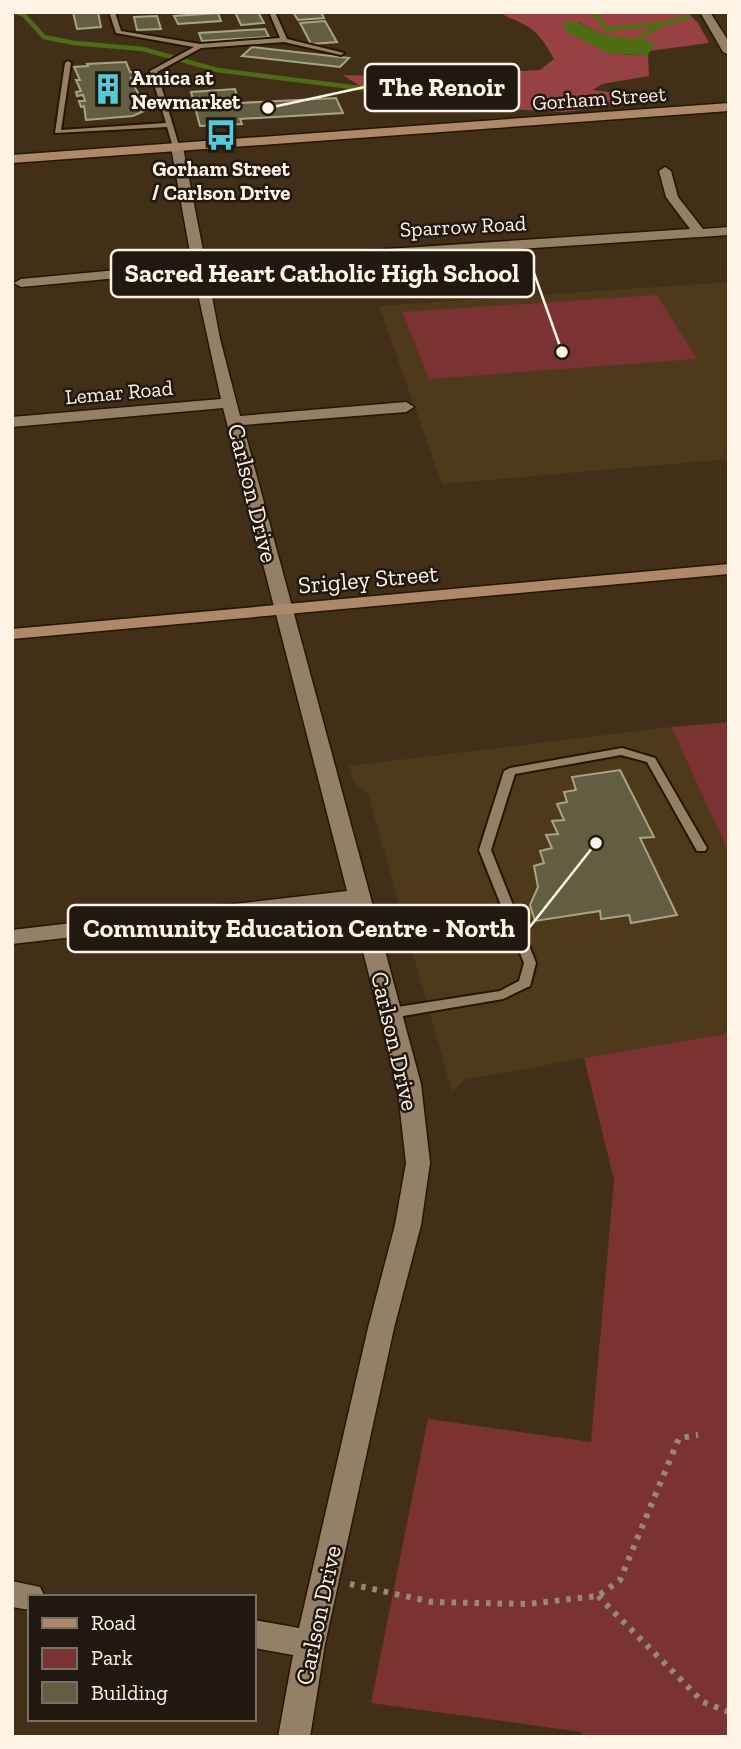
<svg xmlns="http://www.w3.org/2000/svg" width="741" height="1749" font-family="'Zilla Slab',serif">
  <style>
    .built { fill: #4e391a }
    .green { fill: #7b3233 }
    .forest { fill: #984142 }
    .water { fill: #4e6c14 }
    .lines { fill: none; stroke-linecap: round; stroke-linejoin: round }
    .stream { stroke: #4e6c14; stroke-width: 4.5 }
    .building { fill: #635e41; stroke: #a8a383; stroke-width: 2 }
    .lane-casing { stroke: #271701; stroke-width: 4 }
    .street-casing { stroke: #271701; stroke-width: 3 }
    .secondary-casing { stroke: #271701; stroke-width: 3 }
    .path { stroke: #978975; stroke-width: 6; stroke-dasharray: 4.5 7; stroke-linecap: butt }
    .lane { fill: #948066; fill-rule: evenodd }
    .street { fill: #948066; fill-rule: evenodd }
    .secondary { fill: #ae886a; fill-rule: evenodd }
    .labels { text-anchor: middle; dominant-baseline: central; stroke-width: 5; stroke-linejoin: round; paint-order: stroke }
    .far-poi-label { font-size: 21px; font-weight: bold; fill: #fef3e5; stroke: #21190f; text-anchor: start }
    .far-street-label { font-size: 21px; fill: #fef3e5; stroke: #21190f }
    .street-label { font-size: 24px; fill: #fef3e5; stroke: #21190f }
    .leader { fill: none; stroke: #fef3e5; stroke-width: 2.5 }
    .callout-dot { fill: #fef3e5; stroke: #21190f; stroke-width: 2.5 }
    .callout { fill: #21190f; stroke: #fef3e5; stroke-width: 2.5 }
    .callout-label { font-size: 26px; text-anchor: middle; font-weight: bold; fill: #fef3e5 }
  </style>
  <rect width="100%" height="100%" fill="#413017"/>
  <path class="built" d="M729,282v177l-287,25 -63,-178z
    M671,727l58,126v180l-263,46 -14,13 -84,-298 -15,-12 -4,-16z"/>
  <path class="green" d="M657,295l40,64 -268,20 -27,-67z
    M729,722v131l-58,-126z
    M729,1033v704h-147v-5l-211,-29 57,-284 163,23 23,-262 -30,-122z"/>
  <path class="forest" d="M503,12h184l11,11 11,20 -60,8 5,-8 -52,-9 -24,-12 32,32 38,1 1,21 -47,8 -9,6 49,6 -19,8 -58,8 -73,-4 -123,-16 -26,-17 77,2 120,-7 14,-11c-14,-26 -22,-33 -49,-43z"/>
  <path class="water" d="M562,21l15,1 25,12 53,8 -7,13 -38,-1 -43,-22z"/>
  <g class="lines">
    <path class="stream" d="M16,12l8,3 20,22 30,6 69,6 74,21 158,20
      M593,12l14,17 54,-5 26,-6 1,-6
      M639,38l21,-13"/>
  </g>
  <path class="building" d="M73,12h25l3,15 -24,2z
    M235,12h23l6,11 -23,2z
    M293,12h28l3,6 -26,2z
    M218,13l3,8 -43,3 -4,-8z
    M157,16l4,13 -24,1 -3,-13z
    M325,21l12,21 -26,2 -11,-21z
    M265,29l4,8 -67,4 -3,-8z
    M252,47l97,11 -9,9 -98,-11z
    M126,62l4,10h3l2,6h-4l6,8h-3l7,12h-7l2,5 5,-1 3,9 -11,5 -47,4 -2,-14 -3,1 -2,-6h6l-2,-6 -6,1 -1,-4 5,-1 -5,-11h4l-6,-13 14,-1 -1,-2z
    M235,89l4,14 97,-5 7,15 -103,6 2,5 -42,2 -9,-34z
    M620,770l34,67 -14,1 37,77 -46,8 -2,-8 -28,4 -1,-8 -65,10 -5,-16 8,-18 -4,-21 10,-3 -4,-12 12,-3 -6,-13 12,-1 -6,-13 12,-1 -7,-16 10,-2 -3,-10 12,-2 -4,-13z"/>
  <g class="lines">
    <defs>
      <path id="lane" d="M109,12h6l6,19 79,13 80,-6 -11,-26h6l12,27 57,14 -3,2 -57,-13 -83,6 -44,24 23,77 -7,-2 -6,-20 -112,6 10,-70 3,-2 3,2 -10,67 105,-7 -16,-52 44,-24 -78,-14z
        M622,748l33,10 52,90 -2,3h-8l-50,-89 -26,-7 -106,19 -24,76 45,113 -6,23 -27,13 -112,19 -5,-2 -2,-3 2,-3 5,-2 109,-17 19,-10 5,-18 -45,-113 25,-79 6,-3z"/>
      <path id="street" d="M700,12h10l19,30v13l-6,-3z
        M177,143l6,4 22,114 485,-32 -24,-32 -7,-26 6,-4 6,4 7,26 25,32 26,-2v8l-522,35 13,69 20,77 166,-14 8,5 -8,5 -163,13 178,659 9,79 -9,62 -27,103 -69,316 -15,93h-32l15,-82 -39,-7v-28l45,8 69,-300 27,-103 11,-62 -9,-79 -46,-179 -339,39v-14l335,-39 -124,-483 -211,19v-10l209,-18 -28,-128 -172,16 -7,-4 7,-4 171,-16 -21,-116z
        M12,1581l28,6 5,10h-15v13l-18,-3z"/>
      <path id="secondary" d="M729,103v8l-717,52v-8z
        M729,564v10l-717,65v-10z"/>
    </defs>
    <use href="#lane" class="lane-casing"/>
    <use href="#street" class="street-casing"/>
    <use href="#secondary" class="secondary-casing"/>
    <path class="path" d="M350,1584l82,18 95,2 71,-8 22,-16 59,-142 19,-3
      M598,1596l105,106 26,10"/>
    <use href="#lane" class="lane"/>
    <use href="#street" class="street"/>
    <use href="#secondary" class="secondary"/>
  </g>
  <defs>
    <symbol id="building-bare" viewBox="-9 -9 18 18"><path d="M-4-6H4V6H1V3H-1V6H-4ZM-2.5-4.3h1.7v1.8h-1.7ZM.8-4.3h1.7v1.8H.8ZM-2.5-1h1.7V.8h-1.7ZM.8-1h1.7V.8H.8Z" fill="#53cbda" stroke="#21190f" stroke-width="2.5" paint-order="stroke"/></symbol>
    <symbol id="bus-bare" viewBox="-9 -9 18 18"><path d="M-5-6H5V4H4V6H2V4H-2V6H-4V4H-5ZM-3.5-4V0h7V-4ZM-3.5 1.2v1.5H-2V1.2ZM2 1.2v1.5H3.5V1.2Z" fill="#53cbda" stroke="#21190f" stroke-width="2.5" paint-order="stroke"/></symbol>
  </defs>
  <g fill-rule="evenodd">
    <use href="#building-bare" x="86" y="67" width="44" height="44"/>
    <use href="#bus-bare" x="199" y="113" width="44" height="44"/>
  </g>
  <g class="labels">
    <g class="far-poi-label">
      <text x="131" y="77">Amica at<tspan x="131" dy="24">Newmarket</tspan></text>
      <text x="221" y="168" text-anchor="middle">Gorham Street<tspan x="221" dy="24">/ Carlson Drive</tspan></text>
    </g>
    <g class="far-street-label">
      <text transform="translate(599 98) rotate(-4)">Gorham Street</text>
      <text transform="translate(463 226) rotate(-3)">Sparrow Road</text>
      <text transform="translate(119 392) rotate(-5)">Lemar Road</text>
    </g>
    <g class="street-label">
      <text transform="translate(253 493) rotate(76)">Carlson Drive</text>
      <text transform="translate(368 579) rotate(-5)">Srigley Street</text>
      <text transform="translate(395 1041) rotate(77)">Carlson Drive</text>
      <text transform="translate(318 1615) rotate(-78)">Carlson Drive</text>
    </g>
  </g>
  <path class="leader" d="M268 108L365 87M562 352L534 273M596 843L529 928"/>
  <g class="callout-dot">
    <circle cx="268" cy="108" r="7"/>
    <circle cx="562" cy="352" r="7"/>
    <circle cx="596" cy="843" r="7"/>
  </g>
  <g class="callout">
    <rect x="365" y="64" width="154" height="47" rx="7"/>
    <rect x="111" y="250" width="423" height="47" rx="7"/>
    <rect x="68" y="905" width="461" height="47" rx="7"/>
  </g>
  <g class="callout-label">
    <text x="442" y="96">The Renoir</text>
    <text x="322" y="282">Sacred Heart Catholic High School</text>
    <text x="299" y="937">Community Education Centre - North</text>
  </g>
  <rect width="741" height="1749" fill="none" stroke="#fef3e5" stroke-width="28"/>
  <rect x="28" y="1595" width="228" height="126" fill="#21190f" stroke="#797065" stroke-width="2"/>
  <rect x="42" y="1618" width="35" height="10" fill="#ae886a" stroke="#797065" stroke-width="2"/>
  <text x="91" y="1630" font-size="21" fill="#fef3e5">Road</text>
  <rect x="42" y="1648" width="35" height="21" fill="#7b3233" stroke="#797065" stroke-width="2"/>
  <text x="91" y="1665" font-size="21" fill="#fef3e5">Park</text>
  <rect x="42" y="1682" width="35" height="21" fill="#635e41" stroke="#797065" stroke-width="2"/>
  <text x="91" y="1700" font-size="21" fill="#fef3e5">Building</text>
</svg>
